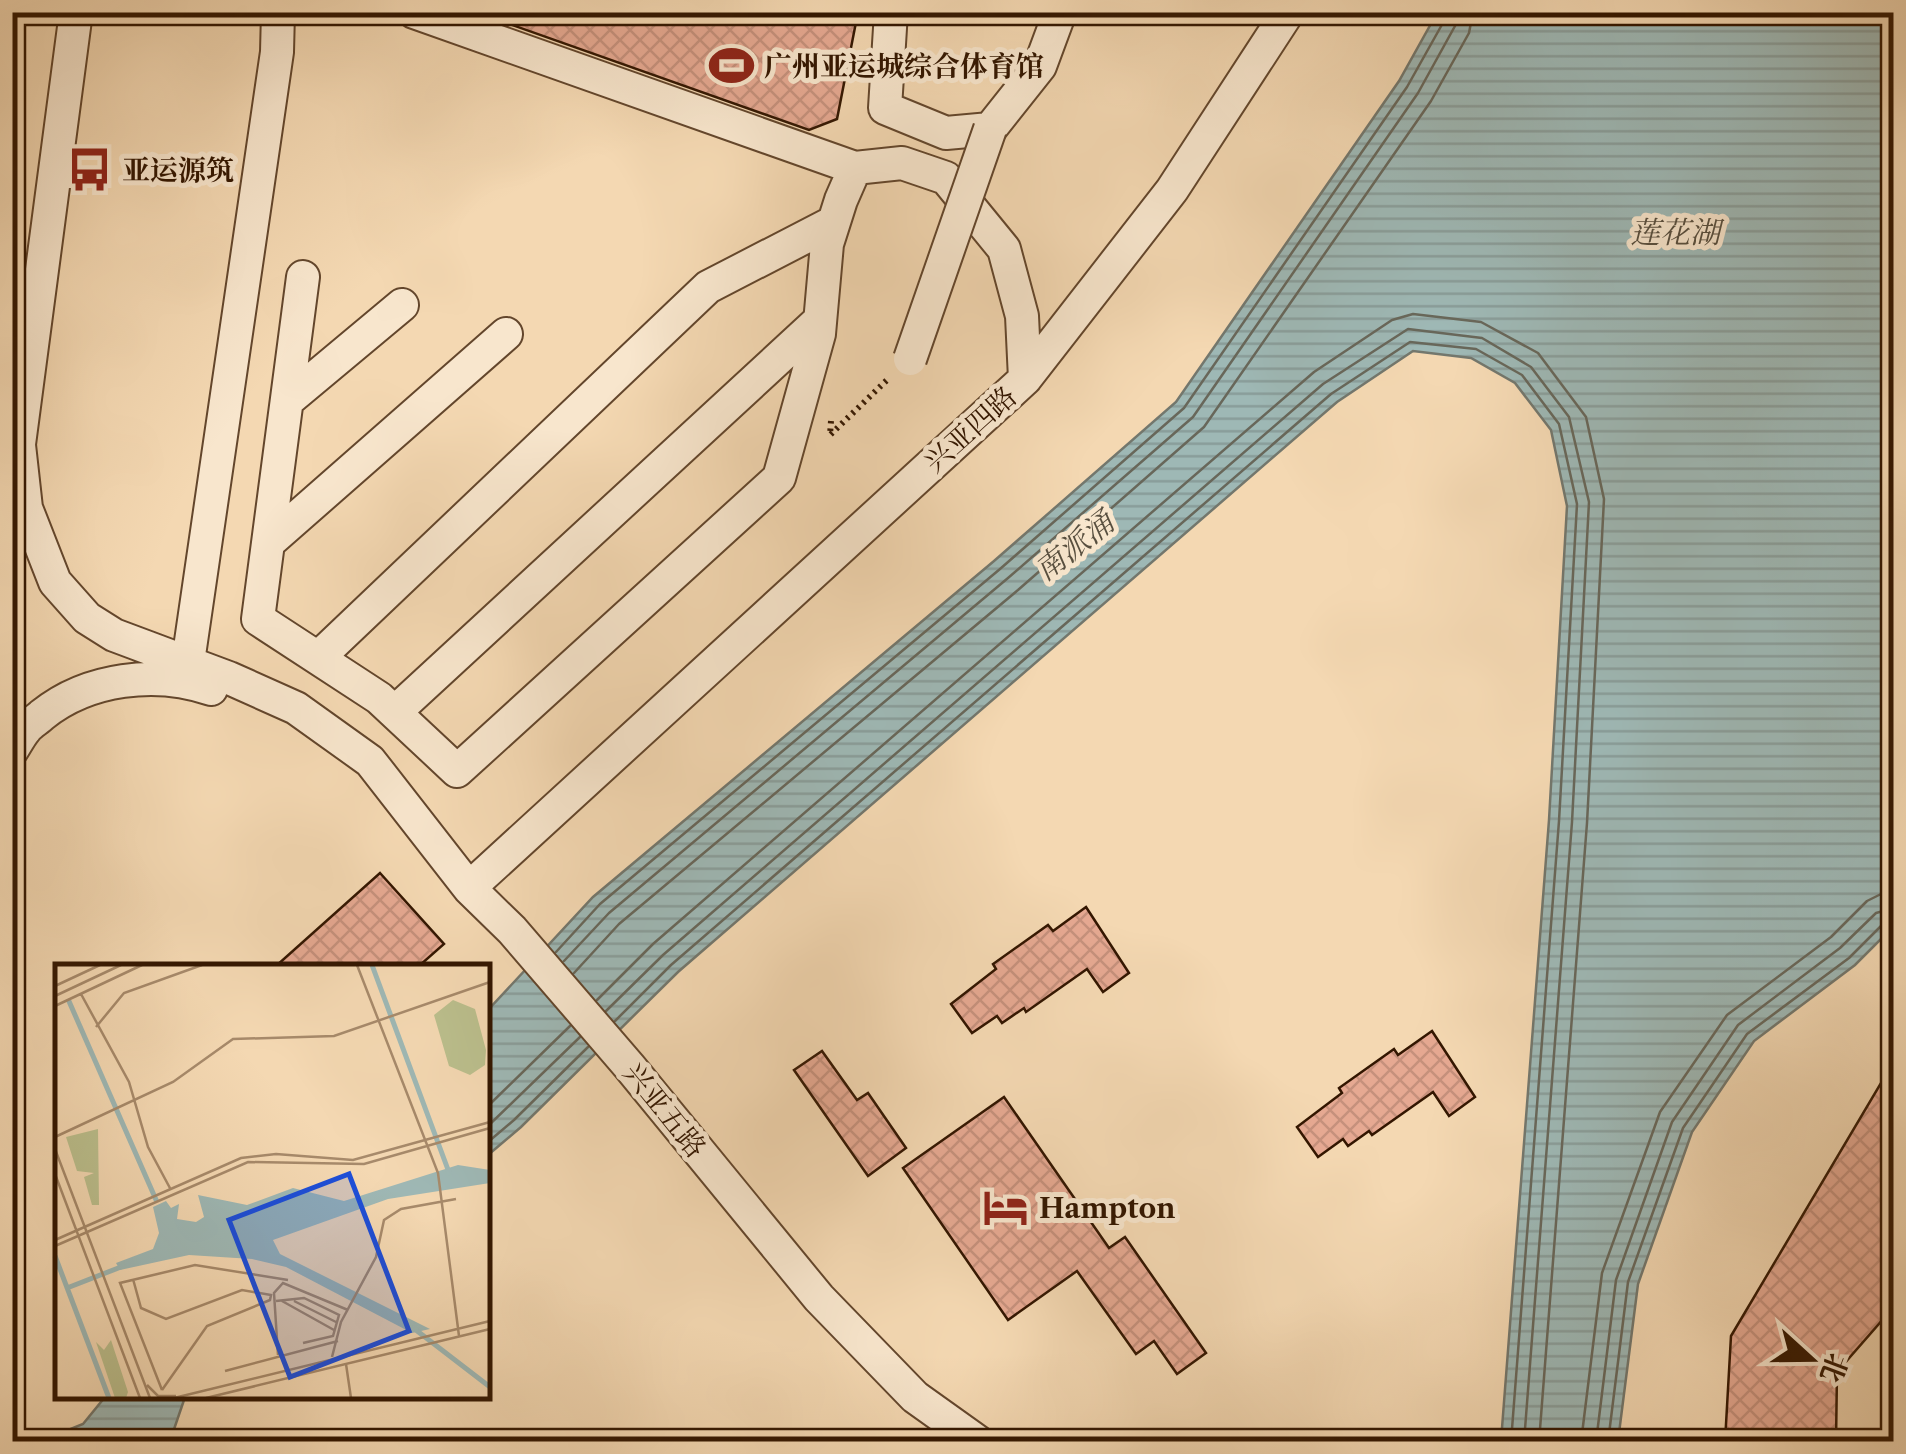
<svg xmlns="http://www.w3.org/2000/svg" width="1906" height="1454" font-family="'Libre Caslon Text','Noto Serif SC',serif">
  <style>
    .water { fill: url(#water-rules); stroke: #73776d; stroke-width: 2.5 }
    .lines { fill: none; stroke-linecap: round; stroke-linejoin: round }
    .shore { stroke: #68675a; stroke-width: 2.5 }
    .building { fill: url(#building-cross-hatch); stroke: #331600; stroke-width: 2.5 }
    .minor-casing { stroke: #63462c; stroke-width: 36 }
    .path { stroke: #331600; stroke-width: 6; stroke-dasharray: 2.5 5; stroke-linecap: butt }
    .minor { stroke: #f8e6cd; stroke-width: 32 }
    .minor-bridge-casing { stroke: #63462c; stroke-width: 36; stroke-linecap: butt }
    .minor-bridge { stroke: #f8e6cd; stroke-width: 32 }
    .labels { text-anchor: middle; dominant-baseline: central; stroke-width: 10; stroke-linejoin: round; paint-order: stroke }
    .poi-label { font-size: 28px; font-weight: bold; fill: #331600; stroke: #f8e6cd; text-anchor: start }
    .street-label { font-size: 28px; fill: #331600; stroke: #f8e6cd }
    .water-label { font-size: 30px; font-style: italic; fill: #584f3f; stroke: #f8e6cd }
    .inset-river { fill: none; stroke: #9eb8b5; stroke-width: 5 }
    .inset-road { fill: none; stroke: #a78a6b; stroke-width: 2.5 }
    .view { fill: #1d4ed8; fill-opacity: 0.15; stroke: #1d4ed8; stroke-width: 5 }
    .inset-edge { fill: none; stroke: #331600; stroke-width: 5 }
  </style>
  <defs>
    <pattern id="water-rules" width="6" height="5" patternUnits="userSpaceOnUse" patternTransform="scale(2.5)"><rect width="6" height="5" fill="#9eb8b5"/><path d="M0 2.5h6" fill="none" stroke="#899d9a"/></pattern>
    <pattern id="building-cross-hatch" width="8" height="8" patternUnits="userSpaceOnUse" patternTransform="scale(2.5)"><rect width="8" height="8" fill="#e6a992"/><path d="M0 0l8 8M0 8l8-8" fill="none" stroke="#c6917c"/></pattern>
  </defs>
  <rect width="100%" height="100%" fill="#f4d8b2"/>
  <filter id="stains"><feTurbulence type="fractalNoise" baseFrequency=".002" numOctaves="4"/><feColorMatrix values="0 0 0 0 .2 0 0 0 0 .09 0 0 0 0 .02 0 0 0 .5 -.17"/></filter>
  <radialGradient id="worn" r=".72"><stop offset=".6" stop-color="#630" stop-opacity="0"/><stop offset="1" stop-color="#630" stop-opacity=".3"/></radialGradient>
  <path class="water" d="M1437,13h456v914l-38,38 -101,76 -62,91 -54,152 -20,157h-117l48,-621 18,-314 -16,-76 -36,-47 -44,-25 -58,-7 -76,51 -659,570 -157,155 -33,28v-145l105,-113 401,-336 182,-159 223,-321z
    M105,1397v-1l87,1 -8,3 -14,41h-129l42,-17z"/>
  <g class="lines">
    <path class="shore" d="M556,952l44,-48 400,-335 184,-161 223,-321 37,-66 1,-9
      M564,961l45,-48 399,-335 185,-161 225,-324 37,-67 2,-14
      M574,973l45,-49 399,-334 186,-163 227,-326 38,-68 4,-21
      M597,1000l56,-56 661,-572 78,-52 21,-6 68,8 57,31 48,64 18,82 -17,324 -48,619
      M606,1011l57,-56 660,-571 85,-55 74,9 49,29 38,50 20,85 -17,320 -48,620
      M615,1021l56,-56 660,-571 79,-52 66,7 46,26 37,49 18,80 -18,317 -48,621
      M488,1106l82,-80
      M488,1126l92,-89
      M488,1142l26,-22 74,-73
      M1581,1442l21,-169 58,-161 67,-97 104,-78 36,-36 14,-7 13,-1
      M1596,1442l20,-162 56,-158 66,-97 102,-77 36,-35 18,-5
      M1608,1442l20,-160 55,-154 64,-94 102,-76 35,-35 10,-2"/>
  </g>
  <path class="building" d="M481,12h377l-21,107 -28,11 -328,-116z
    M380,873l64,71 -25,22h-143z
    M1086,907l43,66 -26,19 -16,-23 -61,43 -2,-4 -22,15 -5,-7 -25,17 -21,-29 45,-35 -3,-5 55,-39 5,6z
    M1432,1031l43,66 -26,19 -16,-24 -61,43 -3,-4 -21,15 -5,-7 -25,18 -21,-30 45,-34 -3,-5 55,-39 4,6z
    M822,1051l35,49 11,-7 38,55 -38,28 -74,-106z
    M1894,1061v249l-9,7 -48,55 -1,70h-111l6,-106z
    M1004,1097l105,151 16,-11 81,116 -29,21 -23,-33 -18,13 -59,-83 -69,49 -105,-152z"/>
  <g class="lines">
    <defs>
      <path id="minor" d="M414,12l441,156 47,-5 44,15 58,71 18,67 3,63 -556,509
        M891,12l-6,96 61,25 44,-4 50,-63 20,-54
        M303,277l-45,342 121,79 78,73 322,-293 40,-144 8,-90 14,-44 14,-32
        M1025,379l147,-189 116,-178
        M287,401l115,-96
        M19,445l7,63 29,74 32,36 27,17 115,43 67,30 74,53 99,127 43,42 117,136 190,232 96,99 63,45
        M16,467l60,-455
        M268,543l238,-209
        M318,658l390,-371 126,-65
        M188,662l89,-610 1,-40
        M395,712l425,-392
        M12,750c4,-6 8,-14 13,-20 4,-6 12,-10 17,-15 46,-37 114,-45 169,-26"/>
    </defs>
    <use href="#minor" class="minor-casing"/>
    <path class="path" d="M831,421l-1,14 57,-55"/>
    <use href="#minor" class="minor"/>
    <defs>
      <path id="minor-bridge" d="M910,359l80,-230"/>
    </defs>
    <use href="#minor-bridge" class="minor-bridge-casing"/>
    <use href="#minor-bridge" class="minor-bridge"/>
  </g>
  <defs>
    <symbol id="stadium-bare" viewBox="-9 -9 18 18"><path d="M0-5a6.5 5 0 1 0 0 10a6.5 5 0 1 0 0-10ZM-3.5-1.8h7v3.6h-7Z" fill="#8f2418" stroke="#f8e6cd" stroke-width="2.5" paint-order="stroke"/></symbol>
    <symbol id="bus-bare" viewBox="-9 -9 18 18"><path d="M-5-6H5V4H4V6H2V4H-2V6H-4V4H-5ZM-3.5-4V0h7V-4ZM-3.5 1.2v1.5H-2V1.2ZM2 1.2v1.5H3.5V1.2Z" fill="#8f2418" stroke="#f8e6cd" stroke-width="2.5" paint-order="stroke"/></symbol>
    <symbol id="hotel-bare" viewBox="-9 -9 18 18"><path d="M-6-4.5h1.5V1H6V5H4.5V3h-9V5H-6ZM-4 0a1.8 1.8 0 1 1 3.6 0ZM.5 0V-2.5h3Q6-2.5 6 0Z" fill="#8f2418" stroke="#f8e6cd" stroke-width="2.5" paint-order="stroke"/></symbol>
  </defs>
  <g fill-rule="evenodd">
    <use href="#stadium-bare" x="700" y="34" width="63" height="63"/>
    <use href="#bus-bare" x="58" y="138" width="63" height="63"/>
    <use href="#hotel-bare" x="974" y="1176" width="63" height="63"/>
  </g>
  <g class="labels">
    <g class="poi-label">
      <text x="764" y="66">广州亚运城综合体育馆</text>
      <text x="122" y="170">亚运源筑</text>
      <text x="1039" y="1208">Hampton</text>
    </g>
    <g class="street-label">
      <text transform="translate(970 429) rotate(-42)">兴亚四路</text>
      <text transform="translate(665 1110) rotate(51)">兴亚五路</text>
    </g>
    <g class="water-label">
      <text x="1675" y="232">莲花湖</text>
      <text transform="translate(1074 546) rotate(-38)">南派涌</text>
    </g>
  </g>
  <g transform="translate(55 964)">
    <rect width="435" height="435" fill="#f4d8b2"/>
    <path d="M56,376l17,52 -2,6h-11l-19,-56 8,8z" fill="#bbbf8d"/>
    <path d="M398,36l22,9 11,41 -1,15 -15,10 -21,-9 -15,-51zM43,165l1,76h-7l-8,-28 10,-4 -17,-2 -11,-34z" fill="#bbbf8d"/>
    <path d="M403,201l32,5v13l-102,16 -115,41 7,14 150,75 -18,4 -126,-66 -34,-8 -63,-4 -69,15 -4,-7 37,-14 6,-16 -6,-26 13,-6 5,7 8,-4 -2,15 19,3 8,-5 -6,-22 49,10 46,-17 51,13z" fill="#9eb8b5"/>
    <path class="inset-river" d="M317,1l78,210M13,35l89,203M0,292l54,142M12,324l59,-23M357,363l78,60"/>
    <path class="inset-road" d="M302,1l81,208 21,163M0,22l45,-21M26,30l48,88 19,65 23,43M0,32l66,-31M0,42l87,-41M41,63l28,-34 78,-28M0,173l118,-55 60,-43 101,-3 156,-54M0,185l95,249M0,210l85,224M0,276l186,-82 35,-4 77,6 137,-38M0,282l193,-84 116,2 126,-36M78,315l8,29 25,11 76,-29 29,5 -1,5 -63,26 -45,64M221,337l28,-3 35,17 -6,21 -30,7M227,337l52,29M239,337l42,21M223,391l-4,-62 9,-10 65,27M277,393l9,-35 35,-65 8,-37 17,-11 55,-10M291,400l5,34M170,407l113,-30M92,421l11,11h18M107,426l-42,-107 75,-18 93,15M119,434l316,-77M151,434l284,-69"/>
    <path class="view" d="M294,210l60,157 -119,46 -61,-157z"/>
    <rect width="435" height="435" class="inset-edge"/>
  </g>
  <rect width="1906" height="1454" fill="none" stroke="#f4d8b2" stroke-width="50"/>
  <rect x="15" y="15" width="1876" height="1424" fill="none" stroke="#331600" stroke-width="5"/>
  <rect x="25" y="25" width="1856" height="1404" fill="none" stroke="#331600" stroke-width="2.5"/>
  <g transform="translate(1811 1359) rotate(111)" stroke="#f8e6cd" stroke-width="8" paint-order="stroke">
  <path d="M0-8L18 38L0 25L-18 38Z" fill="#331600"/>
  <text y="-15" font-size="28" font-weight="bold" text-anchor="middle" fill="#331600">北</text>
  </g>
  <rect width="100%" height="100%" filter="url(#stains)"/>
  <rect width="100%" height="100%" fill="url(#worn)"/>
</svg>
